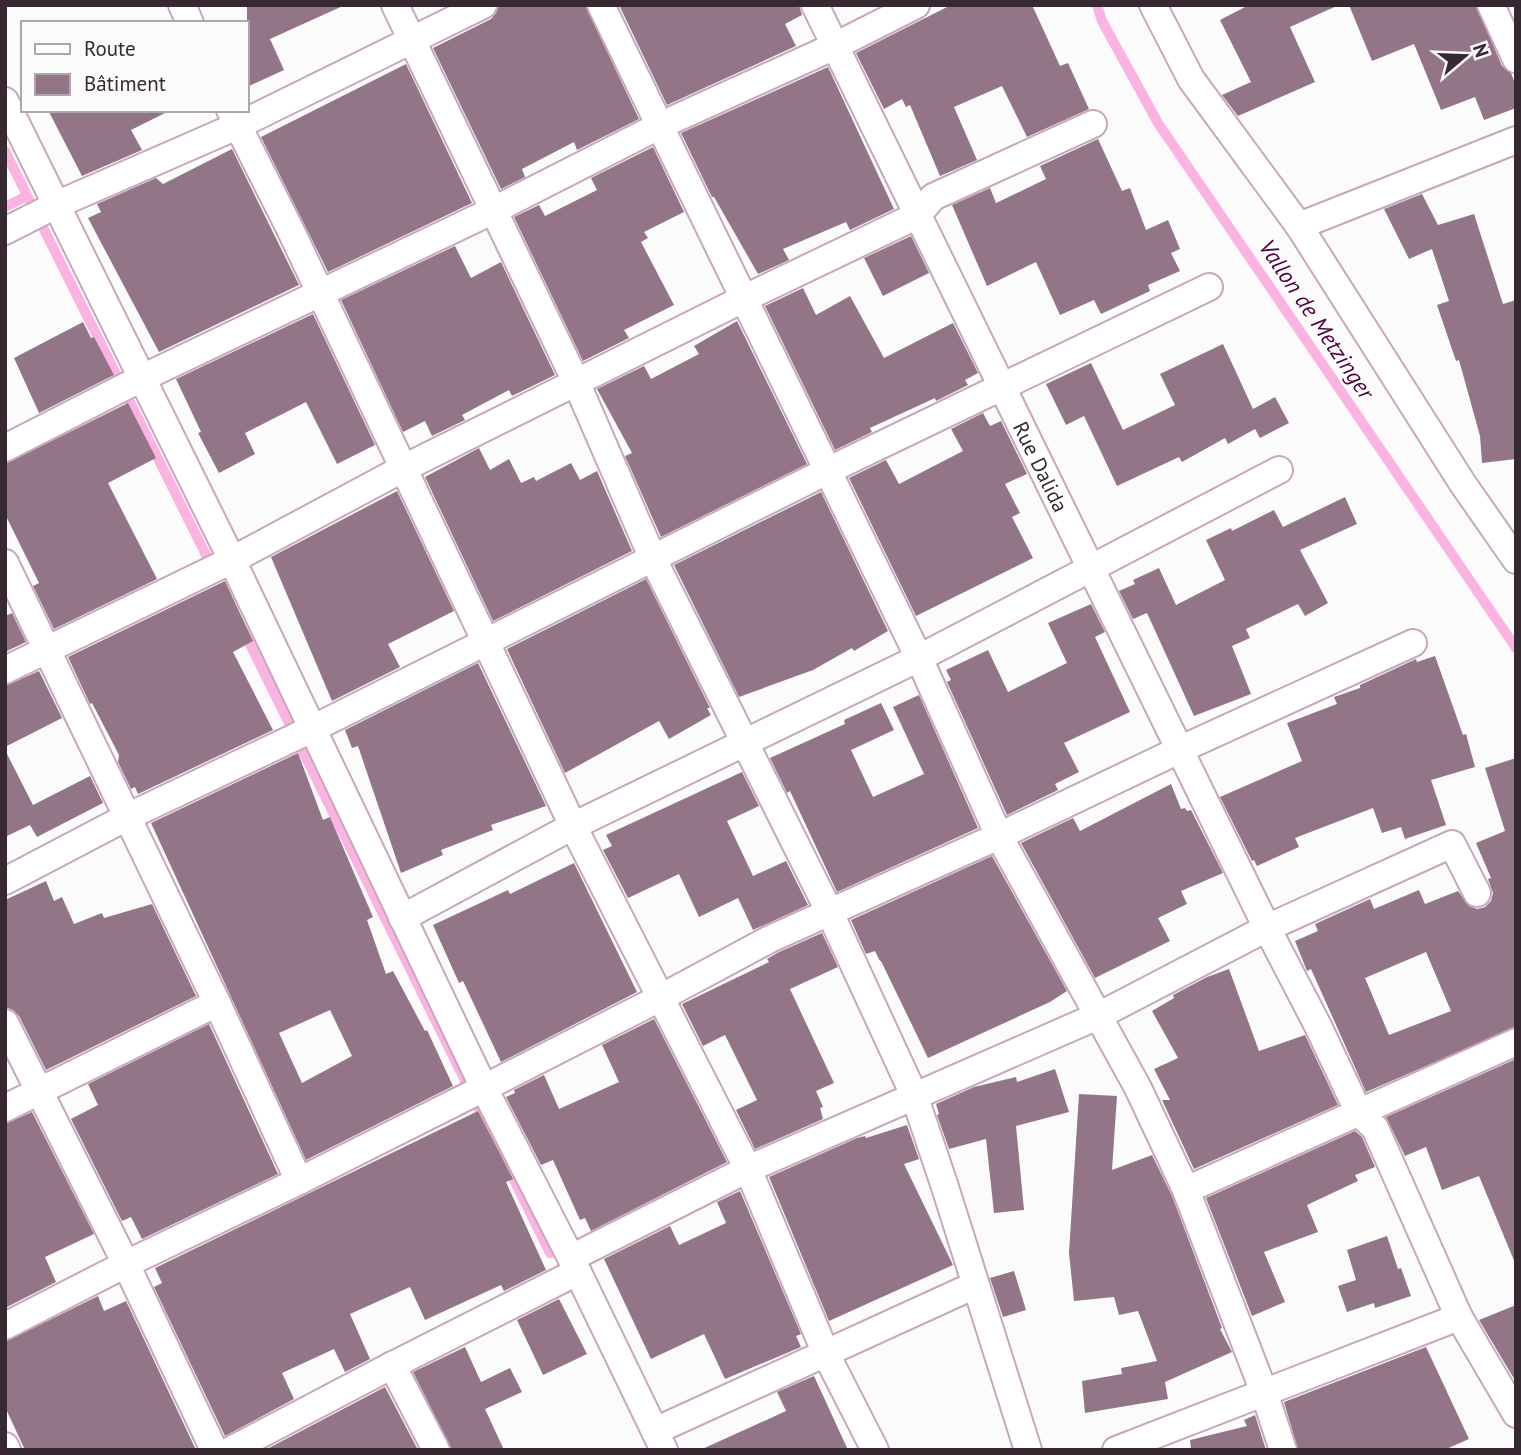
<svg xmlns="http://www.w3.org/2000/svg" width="1521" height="1455" font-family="'PT Sans',sans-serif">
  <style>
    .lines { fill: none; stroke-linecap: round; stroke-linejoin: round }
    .stream { stroke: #fbb3e1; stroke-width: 10 }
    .building { fill: #937588; fill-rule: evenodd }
    .street-casing { stroke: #c8a7bb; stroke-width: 30 }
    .street { stroke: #fff; stroke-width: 26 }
    .labels { text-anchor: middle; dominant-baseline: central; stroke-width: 5; stroke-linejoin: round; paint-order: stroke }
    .street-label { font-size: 21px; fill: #362931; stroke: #fbfbfb }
    .water-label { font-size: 23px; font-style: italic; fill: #4e003c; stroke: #fbfbfb }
  </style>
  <rect width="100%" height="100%" fill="#fbfbfb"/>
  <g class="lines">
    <path class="stream" d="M1097,5l5,16 56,102 358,525
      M5,151l202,406
      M5,207l22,-11
      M244,632l306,621"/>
  </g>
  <path class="building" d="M247,5h98l-75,34 14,31 -37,17z
    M499,5h86l54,114 -62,31 -3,-8 -52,27 3,8 -24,12 -68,-141 58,-29 5,-6z
    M619,5h180l3,10 -17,9 11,22 -129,59z
    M951,5h81l28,61 8,-3 21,46 -62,28 -25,-51 -48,21 23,53 -37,16 -30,-71 -4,2 -4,-8 -18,10 -28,-56z
    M1249,5h90l-49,22 25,55 -77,34 -16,-21 29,-13 -31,-62z
    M1349,5h127l26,61 9,7 5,13v22l-32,12 -9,-23 -34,13 -27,-66 -42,17z
    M406,64l66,139 -144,69 -67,-135z
    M828,67l66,142 -44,21 -4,-8 -63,27 6,11 -31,14 -44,-77h-2l-31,-64z
    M48,110h123l-40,20 11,20 -60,26z
    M1098,139l24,52 8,-3 16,42 22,-10 12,29 -9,4 9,18 -32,14 2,6 -49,23 -7,-14 -34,15 -24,-53 -49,24 -35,-81 38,-17 6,15 50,-24 -6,-13z
    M653,147l31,65 -40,20 4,6 -7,4 33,63 -50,25 5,8 -46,23 -69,-144 25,-12 6,11 52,-26 -6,-12z
    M232,149l67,136 -140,67 -71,-134 13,-6 -4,-8 59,-26 7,6z
    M1422,194l16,31 36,-11 29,90 13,-4v159l-34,4 -2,-27 -21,-76 -3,1 -19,-56 12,-4 -17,-52 -23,10 -25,-50z
    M911,236l18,37 -46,23 -19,-38z
    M455,246l16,32 30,-16 54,113 -43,21 -3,-6 -47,25 3,5 -33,16 -7,-15 -22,11 -62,-132z
    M803,288l13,27 34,-19 34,62 69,-35 25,50 -13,7 3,5 -32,16 -1,-3 -65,30 2,4 -37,18 -70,-144z
    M313,314l62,131 -38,19 -31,-62 -61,31 10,21 -36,19 -21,-40 3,-1 -25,-53z
    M737,321l70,143 -146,73 -36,-81 7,-3 -35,-64 47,-23 7,13 48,-25 -5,-8z
    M83,322l8,16 3,-1 20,38 -75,38 -25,-55z
    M1223,344l30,65 22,-12 14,26 -29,15 -5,-9 -27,15 -3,-6 -43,24 -3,-5 -62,29 -33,-70 -18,9 -20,-41 45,-21 32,67 52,-25 -15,-31z
    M128,403l28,55 -48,25 49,96 -103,50 -21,-43 6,-3 -34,-69v-50z
    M983,413l7,13 11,-5 26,53 -22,10 15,29 -8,4 21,41 -117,58 -67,-138 37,-18 13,24 64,-33 -12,-22z
    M479,448l11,22 19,-11 12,24 13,-6 2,4 35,-18 9,17 17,-9 35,80 -139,70 -68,-144z
    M397,491l57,120 -66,33 12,23 -68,34 -61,-144z
    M821,492l67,139 -34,20 -2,-3 -39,22 -74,27 -65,-132z
    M1345,497l12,27 -57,26 28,53 -23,13 -7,-12 -52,25 4,9 -18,8 19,48 -57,22 -47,-103 -14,6 -14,-28 16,-7 -2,-4 26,-12 17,37 49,-25 -19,-40 25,-12 1,3 42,-21 9,17z
    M646,579l64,129h-3l4,7 -42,24 -10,-18 -94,52 -58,-124z
    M225,581l28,60 -20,11 40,78 -135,64 -3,-7 -4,2 -13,-27 1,-7 -27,-52 -2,1 -22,-47z
    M1091,604l14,28 -10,5 35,75 -66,31 15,29 -24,12 3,6 -51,25 -60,-133 4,-2 -5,-10 42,-20 20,42 59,-29 -19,-40z
    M12,613l14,29 -21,10v-36z
    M1435,656l28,79 3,-1 9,33 -44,13 15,45 -41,14 -4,-12 -19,6 -9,-25 -78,30 4,9 -42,19 -3,-6 -2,1 -32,-64 82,-36 -15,-38 50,-19 -3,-7 26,-9v-3l56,-26 1,3z
    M478,663l68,143 -55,19 2,5 -52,20 2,5 -42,18 -43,-127 -6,2 -7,-18z
    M39,671l23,47 -57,29v-61z
    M919,695l59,133 -141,64 -47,-101 -3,2 -17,-35 75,-34 -1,-4 37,-17 13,27 -43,20 22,47 51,-23 -31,-67z
    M5,750l28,55 57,-29 13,27 -66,34 -7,-12 -25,12z
    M298,753l25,67 7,-3 43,100 -6,3 19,54 7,-3 32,60 2,-1 26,56 -147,74 -155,-337zM330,1010l22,46 -50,27 -23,-50z
    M1516,758v269l-150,65 -55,-123 -4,2 -12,-30 23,-10 -3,-7 55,-25 4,10 45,-19 6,14 33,-13 11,15 8,3 8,-2 6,-6 2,-8 -5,-14 3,-1 -15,-35 29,-12 -20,-63zM1426,952l25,59 -62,24 -24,-57z
    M742,772l17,34 -32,15 26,55 33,-15 22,44 -55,25 -15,-32 -39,19 -20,-43 -51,24 -25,-48 9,-4 -6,-11z
    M1171,784l10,25 4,-1 2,3 4,-1 32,63 -42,18 6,13 -29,14 12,23 -75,37 -74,-135 52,-25 7,13z
    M992,856l75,135 -17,11 -122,56 -47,-97h-1l-5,-10 -9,3 -15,-34z
    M574,863l63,129 -136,70 -38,-81 -4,2 -26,-58 75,-35 2,4z
    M46,881l8,20 8,-4 12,27 28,-11 2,5 48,-14 44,92 -150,74 -27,-54 -6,-6 -8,-3v-107z
    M822,933l16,34 -48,22 44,94 -18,8 7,16 -3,1 3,11 -68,30 -19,-39 21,-10 -32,-65 -22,11 -21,-42 87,-42 -2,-3 10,-6z
    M1229,969l30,82 46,-16 33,70 -144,64 -32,-69h8l-16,-31 24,-11 -26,-47 22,-13 -1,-3 34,-18z
    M654,1019l73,143 -136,69 -6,-13 -5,2 -27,-60 -12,5 -35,-68 9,-4 -1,-3 30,-15 15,34 60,-27 -17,-37z
    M209,1024l69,150 -136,65 -11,-22 -9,4 -51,-102 27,-14 -10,-21z
    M1516,1059v204h-1l-36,-87 -37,14 -16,-43 -21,9 -19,-39z
    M1055,1069l14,43 -53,14 8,84 -30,3 -8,-74 -37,10 -12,-34 2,-1 -3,-10 38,-17 42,-10 1,5z
    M1079,1094l38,2 -5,74 40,-15 20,41 50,132 -2,1 12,23 -67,30 3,17 -83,14 -3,-32 40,-7 -1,-6 36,-7 -19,-50 -19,4 -5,-18 -40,4 -5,-48z
    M478,1111l35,68 -7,3 40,88 -42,21 -3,-6 -76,35 -15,-33 -60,27 20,45 -25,13 -11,-23 -52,24 12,26 -69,37 -71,-149 8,-4 -7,-15z
    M32,1112l62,122 -49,23 11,25 -51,26v-184z
    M907,1125l12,34 -15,5 49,101 -124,56 -60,-144 88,-39 8,-2 1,2z
    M1355,1131l7,6 13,30 -20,8 3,6 -51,24 11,27 -54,20 21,50 -33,14 -46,-118z
    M740,1191l61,143 -5,2 5,11 -76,32 -21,-45 -53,25 -47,-100 66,-33 9,19 47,-22 -9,-21z
    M1387,1236l11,33 3,-1 10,28 -36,12 -1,-5 -27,9 -9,-26 18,-6 -9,-30z
    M1014,1271l12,39 -23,7 -13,-39z
    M98,1296l6,15 22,-10 70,149h-171l-20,-43v-65z
    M559,1299l28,55 -44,21 -26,-55z
    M1516,1305v77l-37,-62z
    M465,1347l16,35 29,-14 12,24 -37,17 19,41h-52l-39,-78z
    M1426,1347l43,92 -25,11h-146l-14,-48z
    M814,1376l34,74h-148l86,-39 -9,-19z
    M385,1387l33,63h-153z
    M1255,1415l11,35h-75l-1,-10 57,-14 -3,-6z"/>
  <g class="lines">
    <defs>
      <g id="street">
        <path d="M182,5l8,18"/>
        <path d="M395,5l182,379 76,175 177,354 84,182 31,92 83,263"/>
        <path d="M601,5l318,653 80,178 139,252 48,102 78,202 19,58"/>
        <path id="s1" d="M815,5l452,923 51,98 41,87 16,15 84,189 57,97"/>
        <path d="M1153,5l38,74 108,147 164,258 53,76"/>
        <path d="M1491,5l25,54"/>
        <path d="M5,101l227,459 252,528 87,170 93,192"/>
        <path d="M230,110l60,119 283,597 175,343 78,185 49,96"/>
        <path d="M1299,226l217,-86"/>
        <path d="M5,231l51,-26 181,-79 246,-121"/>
        <path d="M5,448l137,-70 350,-167 167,-85 176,-80 81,-41"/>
        <path d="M5,563l212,440 82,178"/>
        <path d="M5,670l227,-110 172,-92 339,-169 175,-84 15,-18 160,-73"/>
        <path d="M5,881l122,-64 185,-88 515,-258 382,-184"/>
        <path d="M402,918l171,-92 346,-168 360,-188"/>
        <path d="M5,1023l121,241 88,186"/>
        <path d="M5,1108l212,-105"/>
        <path d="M1186,1190l330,-148"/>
        <path d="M571,1258l177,-89 352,-154 167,-87 185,-84 25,49"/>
        <path d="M5,1326l121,-62 173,-83 185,-93 176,-90 110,-59 229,-103 180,-86 234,-107"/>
        <path d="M392,1365l44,85"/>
        <path d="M655,1431l320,-146"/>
        <path d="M5,1446l2,4"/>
        <path d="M231,1450l154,-81 192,-97"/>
        <path d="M1116,1450l343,-133"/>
      </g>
    </defs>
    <use href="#street" class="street-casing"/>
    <use href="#street" class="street"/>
  </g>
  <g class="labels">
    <g class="street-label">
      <text stroke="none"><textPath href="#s1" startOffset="514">Rue Dalida</textPath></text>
    </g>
    <g class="water-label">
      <text transform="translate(1317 319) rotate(56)">Vallon de Metzinger</text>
    </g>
  </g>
  <rect width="1521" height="1455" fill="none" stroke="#362931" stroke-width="14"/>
  <rect x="21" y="21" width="228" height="91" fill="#fbfbfb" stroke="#aca7aa" stroke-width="2"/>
  <rect x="35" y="44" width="35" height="10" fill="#ffffff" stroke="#aca7aa" stroke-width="2"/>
  <text x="84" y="56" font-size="21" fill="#362931">Route</text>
  <rect x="35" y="74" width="35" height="21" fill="#937588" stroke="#aca7aa" stroke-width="2"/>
  <text x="84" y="91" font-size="21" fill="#362931">Bâtiment</text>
  <g transform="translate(1465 56) rotate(71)" stroke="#fbfbfb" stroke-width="5" paint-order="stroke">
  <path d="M0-5L12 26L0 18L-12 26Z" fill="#362931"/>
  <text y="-10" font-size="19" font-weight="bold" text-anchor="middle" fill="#362931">N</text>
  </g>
</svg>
